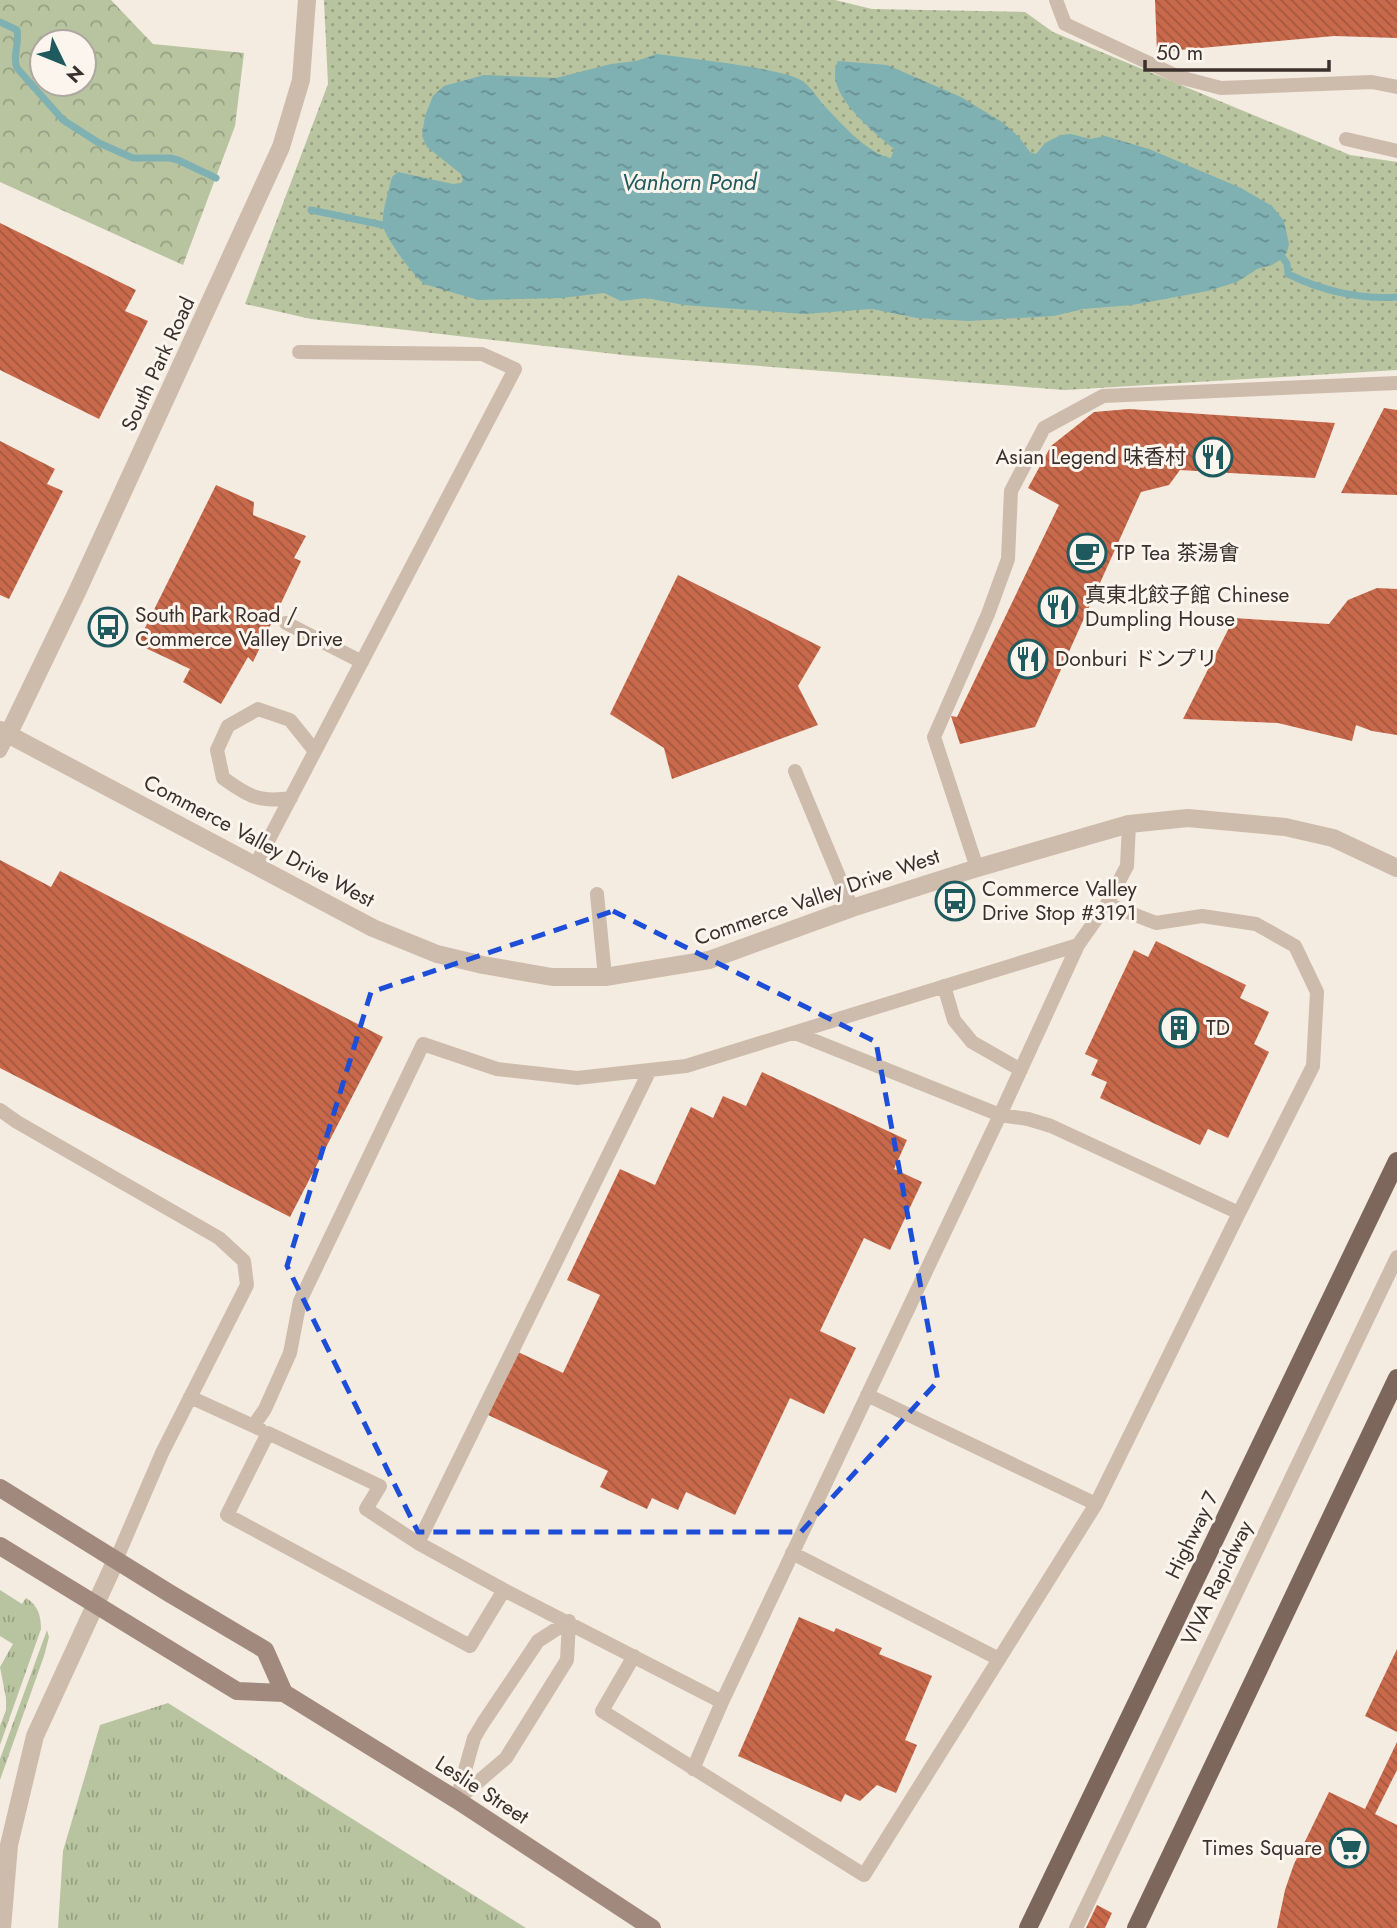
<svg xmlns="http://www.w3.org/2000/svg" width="1397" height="1928" font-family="Jost,'Noto Sans SC','Noto Sans JP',sans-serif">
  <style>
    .grass { fill: url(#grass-tufts) }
    .forest { fill: url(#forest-crowns); fill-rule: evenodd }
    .park { fill: url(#park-dots) }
    .water { fill: url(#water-ripples) }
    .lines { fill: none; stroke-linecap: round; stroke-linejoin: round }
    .stream { stroke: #7fb0b2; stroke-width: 7 }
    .building { fill: url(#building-back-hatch) }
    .service { stroke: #cdbbac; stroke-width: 14 }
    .minor { stroke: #cdbbac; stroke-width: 18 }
    .tertiary { stroke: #cdbbac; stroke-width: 18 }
    .secondary { stroke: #a18a7d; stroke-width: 18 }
    .primary { stroke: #7d675c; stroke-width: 18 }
    .marked { fill: none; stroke: #1d4ed8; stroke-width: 5; stroke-dasharray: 14 9; stroke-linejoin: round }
    .labels { text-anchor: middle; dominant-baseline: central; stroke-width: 6; stroke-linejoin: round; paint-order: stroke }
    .street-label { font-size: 21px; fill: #3b302b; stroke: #fbf5ee }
    .poi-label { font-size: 21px; fill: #3b302b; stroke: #fbf5ee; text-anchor: start }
    .water-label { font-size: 23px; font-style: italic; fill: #1f5a5e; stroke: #fbf5ee }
  </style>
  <defs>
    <pattern id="grass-tufts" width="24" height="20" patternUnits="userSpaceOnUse" patternTransform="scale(1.75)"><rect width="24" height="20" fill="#b8c4a0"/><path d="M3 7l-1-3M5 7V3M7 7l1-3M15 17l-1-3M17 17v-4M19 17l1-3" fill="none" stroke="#97a083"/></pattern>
    <pattern id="forest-crowns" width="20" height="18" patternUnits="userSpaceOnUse" patternTransform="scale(1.75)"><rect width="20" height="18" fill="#b8c4a0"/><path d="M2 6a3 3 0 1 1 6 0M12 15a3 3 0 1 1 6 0" fill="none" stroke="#97a083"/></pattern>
    <pattern id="park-dots" width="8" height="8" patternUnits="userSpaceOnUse" patternTransform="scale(1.75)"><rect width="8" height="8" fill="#b8c4a0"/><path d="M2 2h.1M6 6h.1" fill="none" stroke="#97a083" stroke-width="1.8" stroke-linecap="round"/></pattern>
    <pattern id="water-ripples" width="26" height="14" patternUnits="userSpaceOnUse" patternTransform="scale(1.75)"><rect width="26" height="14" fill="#7fb0b2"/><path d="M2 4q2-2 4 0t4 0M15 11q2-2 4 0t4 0" fill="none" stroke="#699091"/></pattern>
    <pattern id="building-back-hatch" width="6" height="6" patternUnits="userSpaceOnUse" patternTransform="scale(1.75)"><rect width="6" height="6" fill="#c8694b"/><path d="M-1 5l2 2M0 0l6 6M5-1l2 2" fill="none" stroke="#a4573f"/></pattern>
  </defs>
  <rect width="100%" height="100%" fill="#f4ebe1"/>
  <path class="grass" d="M0,1590l22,14 4,-6c12,7 15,18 15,31l-41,116v-19l6,-16v-12l-6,-31 13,-23 -13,-8z
    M47,1630l2,7 -5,19 -44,124v-21z
    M168,1703l358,225h-468l5,-77 37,-126z"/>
  <path class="forest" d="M0,0h111l42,44 91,9 -9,73 -52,139 -183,-83zM42,42h42v42h-42z"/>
  <path class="park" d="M324,0h511l37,9 153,3 28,20 297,123 47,7v208l-332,20 -433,-34 -321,-37 -66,-15 83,-220z"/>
  <path class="water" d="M657,54c27,4 129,14 147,28 6,5 12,13 17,20 17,18 46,52 70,56l3,-9c-21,-18 -72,-57 -56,-88l49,4 74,32 41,25 17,15 11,15 6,2 9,-11 16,-8 10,-1 19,5 15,-3 44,13 92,39 31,18 12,15 5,23 -2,8 -4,6 -11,7 -15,4 -20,13 -29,9 -76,14 -49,4 -29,7 -85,5 -52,-3 -45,-9 -68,5 -120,-9 -38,-7 -25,3 -17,-8 -43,5 -83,2 -54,-16c-11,-9 -38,-45 -41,-58 -2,-11 6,-37 9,-49l6,-5 55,12 8,-1 2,-3 -2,-6 -34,-27 -5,-11 3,-20 8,-20 11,-10 40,-11 72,3 55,-14 25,-3z"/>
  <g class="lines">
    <path class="stream" d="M0,22l17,8c3,13 -5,26 0,38l46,52 36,23 34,15h37l8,2 38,18
      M311,210l72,15
      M1283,258l4,6 1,10c32,16 72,26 109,23"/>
  </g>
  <path class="building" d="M1155,0h242v38l-63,-2 -177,16z
    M0,223l136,67 -11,21 23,10 -49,98 -99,-49z
    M1384,408l13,2v85l-56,-2z
    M1129,409l206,14 -20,55 -135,-8 -11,15 -28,7 -106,235 -75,17 -9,-28 6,1 102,-212 -31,-17 23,-42 43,-34z
    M0,441l55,28 -8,15 16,7 -54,108 -9,-4z
    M216,485l38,17 -1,13 53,21 -12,22 7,3 -48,101 -5,-5 -27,47 -38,-22 7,-13 -53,-25z
    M678,575l143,72 -23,39 20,39 -146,54 -8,-31 -54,-34z
    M1377,588l20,1v146l-25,-4 -16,-6 -4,16 -74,-18 -95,-4 51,-101 95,6 19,-24z
    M0,860l51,27 9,-16 323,166 -93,180 -290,-149z
    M1156,941l90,44 -6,13 29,14 -15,32 15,8 -41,86 -20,-9 -8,16 -100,-47 7,-16 -16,-7 7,-15 -13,-6 49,-104 14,7z
    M762,1072l145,68 -13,29 28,13 -32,68 -26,-12 -44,93 36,17 -32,66 -34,-16 -55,117 -49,-23 -8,18 -26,-12 -5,11 -47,-22 8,-16 -120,-56 30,-63 45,21 37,-78 -33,-15 53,-111 35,16 36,-78 22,11 10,-22 23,10z
    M799,1617l35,15 2,-4 46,20 -3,6 53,22 -27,64 12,5 -21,48 -19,-8 -17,16 -15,-7 -4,8 -103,-46z
    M1397,1649v83l-32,-16z
    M1397,1742v28l-22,44 22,11v103h-120l8,-38 9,-26 35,-72 36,17z
    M1097,1905l15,8 -7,15h-19z"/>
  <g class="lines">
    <path class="service" d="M1056,0l9,24 114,53 42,11 151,-6 25,5
      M1346,139l51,12
      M286,623l76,39
      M0,751l8,-16
      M795,771l57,137
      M291,798c-32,5 -43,-2 -68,-20l-6,-28 11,-24 30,-17 32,11 25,31
      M256,864l259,-495 -33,-15 -183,-2
      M977,868l-43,-131 54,-123 20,-55 3,-68 33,-63 59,-32 294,-13
      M597,894l8,83
      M1107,904l49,19 46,-7 54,8 39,22 22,46 -4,74 -74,147
      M944,986l10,34 18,22 49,28
      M0,1110l17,12 202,116 25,23 3,24 -85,168 -46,107
      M867,1395l229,109
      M190,1397l70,32
      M254,1425l11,-16 25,-56 10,-52 123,-257 74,25 80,9 109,-12 392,-121
      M418,1543l232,-473
      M792,1553l207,106
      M504,1590l-34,56 -243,-131 41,-82 112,53 -14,23 52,34 86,47 218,112 278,-587 78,-170 29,-41 20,-38 2,-42
      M634,1656l-32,55 262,164 232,-371 143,-291 -188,-87 -23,-7 -28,-4 -205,-82
      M693,1769l29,-67
      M457,1799l17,-61 9,-15 55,-82 31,-20
      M457,1800l49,-42 61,-98 2,-39
      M1076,1928l321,-671"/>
    <path class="minor" d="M8,735l69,-143 204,-445 20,-67 6,-80
      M2,1928l7,-83 26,-109 81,-176"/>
    <path class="tertiary" d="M0,730l373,198 64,26 46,11 69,12h53l104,-17 143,-52 125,-40 152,-44 59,-6 97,9 48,11 64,30"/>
    <path class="secondary" d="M0,1488l169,105 96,57 19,43
      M0,1546l237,145 47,2 173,107 195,128"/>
    <path class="primary" d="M1028,1928l369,-767
      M1136,1928l261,-550"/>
  </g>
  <path class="marked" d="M613,911l263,131 62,339 -137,151h-383l-131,-266 84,-274z"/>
  <defs>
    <symbol id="restaurant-ring" viewBox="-11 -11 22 22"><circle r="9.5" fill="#fbf5ee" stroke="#1f5a5e" stroke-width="1.5"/><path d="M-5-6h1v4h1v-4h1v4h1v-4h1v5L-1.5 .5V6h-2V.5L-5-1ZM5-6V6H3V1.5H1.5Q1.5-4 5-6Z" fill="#1f5a5e"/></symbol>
    <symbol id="cafe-ring" viewBox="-11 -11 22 22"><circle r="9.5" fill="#fbf5ee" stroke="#1f5a5e" stroke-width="1.5"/><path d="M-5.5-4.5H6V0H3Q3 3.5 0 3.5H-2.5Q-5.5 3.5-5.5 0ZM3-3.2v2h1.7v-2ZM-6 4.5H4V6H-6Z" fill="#1f5a5e"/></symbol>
    <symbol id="bus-ring" viewBox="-11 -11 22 22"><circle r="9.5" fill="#fbf5ee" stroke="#1f5a5e" stroke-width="1.5"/><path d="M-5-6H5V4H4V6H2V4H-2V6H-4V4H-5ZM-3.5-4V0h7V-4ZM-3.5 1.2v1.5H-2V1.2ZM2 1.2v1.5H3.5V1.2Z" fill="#1f5a5e"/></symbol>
    <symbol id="building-ring" viewBox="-11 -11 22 22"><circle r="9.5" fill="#fbf5ee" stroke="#1f5a5e" stroke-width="1.5"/><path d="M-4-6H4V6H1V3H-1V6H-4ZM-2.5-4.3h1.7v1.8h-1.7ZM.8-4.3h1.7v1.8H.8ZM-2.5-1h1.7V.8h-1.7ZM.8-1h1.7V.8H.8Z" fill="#1f5a5e"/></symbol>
    <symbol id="supermarket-ring" viewBox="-11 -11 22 22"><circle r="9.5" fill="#fbf5ee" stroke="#1f5a5e" stroke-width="1.5"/><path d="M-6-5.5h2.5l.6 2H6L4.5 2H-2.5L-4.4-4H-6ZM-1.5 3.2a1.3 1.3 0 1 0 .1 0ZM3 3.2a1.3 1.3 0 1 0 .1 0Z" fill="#1f5a5e"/></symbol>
  </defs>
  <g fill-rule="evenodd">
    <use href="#restaurant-ring" x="1191" y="435" width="44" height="44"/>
    <use href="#cafe-ring" x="1065" y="531" width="44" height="44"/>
    <use href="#restaurant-ring" x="1036" y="585" width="44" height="44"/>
    <use href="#bus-ring" x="86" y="605" width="44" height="44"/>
    <use href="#restaurant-ring" x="1006" y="637" width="44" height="44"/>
    <use href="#bus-ring" x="933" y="879" width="44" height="44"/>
    <use href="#building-ring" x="1157" y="1006" width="44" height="44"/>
    <use href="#supermarket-ring" x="1327" y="1826" width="44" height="44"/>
  </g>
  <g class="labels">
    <g class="street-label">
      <text transform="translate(158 364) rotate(-65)">South Park Road</text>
      <text transform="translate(259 841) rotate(28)">Commerce Valley Drive West</text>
      <text transform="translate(817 897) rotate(-19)">Commerce Valley Drive West</text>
      <text transform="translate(1192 1535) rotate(-64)">Highway 7</text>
      <text transform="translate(1217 1583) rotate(-64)">VIVA Rapidway</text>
      <text transform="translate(482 1790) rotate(33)">Leslie Street</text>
    </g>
    <g class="poi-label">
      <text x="1186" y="457" text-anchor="end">Asian Legend 味香村</text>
      <text x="1114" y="553">TP Tea 茶湯㑹</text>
      <text x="1085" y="595">真東北餃子館 Chinese<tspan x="1085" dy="24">Dumpling House</tspan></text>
      <text x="135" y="615">South Park Road /<tspan x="135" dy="24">Commerce Valley Drive</tspan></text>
      <text x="1055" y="659">Donburi ドンプリ</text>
      <text x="982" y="889">Commerce Valley<tspan x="982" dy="24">Drive Stop #3191</tspan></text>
      <text x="1206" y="1028">TD</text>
      <text x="1322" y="1848" text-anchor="end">Times Square</text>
    </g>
    <g class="water-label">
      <text x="689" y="182">Vanhorn Pond</text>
    </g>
  </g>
  <g transform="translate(63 63) rotate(133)"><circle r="33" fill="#fbf5ee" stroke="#aea6a0" stroke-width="2"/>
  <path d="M0-5L12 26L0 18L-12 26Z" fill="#1f5a5e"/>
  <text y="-10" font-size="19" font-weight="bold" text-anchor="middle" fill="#3b302b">N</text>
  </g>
  <path d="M1145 60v10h184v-10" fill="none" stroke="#3b302b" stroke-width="3.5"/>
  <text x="1156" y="60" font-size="21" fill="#3b302b" stroke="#fbf5ee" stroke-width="5" paint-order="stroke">50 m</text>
</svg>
